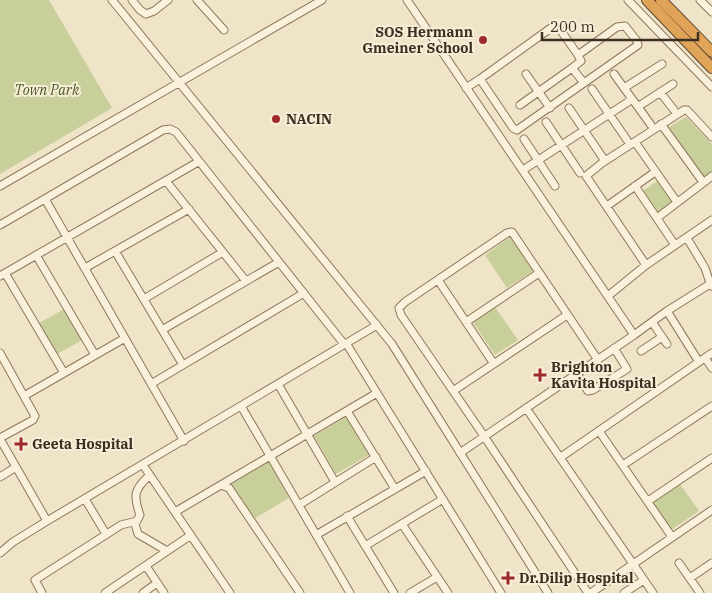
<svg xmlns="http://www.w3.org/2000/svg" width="712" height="593" font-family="'IBM Plex Serif',serif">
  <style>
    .green { fill: #c9cf9b }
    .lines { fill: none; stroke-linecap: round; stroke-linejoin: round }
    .minor-casing { stroke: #8d765c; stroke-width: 9 }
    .highway-casing { stroke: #5b4430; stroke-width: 12 }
    .minor { stroke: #faf1dc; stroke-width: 7 }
    .highway { stroke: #e0a458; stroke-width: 10 }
    .poi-dot { fill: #9e2a2b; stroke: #f7eed8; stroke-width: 2 }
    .labels { text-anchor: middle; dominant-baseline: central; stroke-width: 4; stroke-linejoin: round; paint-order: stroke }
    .poi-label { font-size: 14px; font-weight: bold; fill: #3d2e20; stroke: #f7eed8; text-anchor: start }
    .park-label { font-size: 14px; font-style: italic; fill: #4d5a26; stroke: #f7eed8 }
  </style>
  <rect width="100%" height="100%" fill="#f0e4c8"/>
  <path class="green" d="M0,0h49l63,108 -112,66z
    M686,117l26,27v30l-8,6 -35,-53z
    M657,181l16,22 -14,10 -16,-22z
    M510,237l23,34 -26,17 -22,-33z
    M495,307l23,33 -23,15 -22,-33z
    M64,309l18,31 -25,14 -18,-31z
    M346,417l23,38 -33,19 -22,-38z
    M269,462l20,36 -37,22 -24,-34z
    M680,484l19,27 -28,19 -18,-27z"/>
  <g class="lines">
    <defs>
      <path id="minor" d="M112,0l280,344 156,249
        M132,0l8,10 6,4 8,-3 14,-11
        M197,0l27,30
        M407,0l227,335
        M628,0l84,87
        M700,0l12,12
        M578,55l-19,-27 -4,-3 -75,54 33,49 4,2 121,-85 -1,-4 -12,-15 -8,1 -39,28 3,6 -9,7 12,15
        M526,74l24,34
        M614,74l18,25
        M466,88l14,-9
        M624,88l38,-24
        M592,89l35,51
        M660,92l14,18
        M520,105l52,-37
        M639,106l34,-22
        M569,108l34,50
        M546,122l34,51
        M661,124l42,58
        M524,139l31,47
        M635,142l42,60
        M523,170l108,-70h2l18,25
        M166,181l80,100
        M0,186l322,-186
        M635,186l40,59
        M45,199l139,242
        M607,206l48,-34
        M657,218l55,-42
        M0,225l163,-95 7,-1 6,3 168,212
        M687,238l18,30 6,18
        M115,251l68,114
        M36,255l59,100
        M646,265l-60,-89 16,-13 82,-53h3l25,27
        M85,268l104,-59
        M5,273l59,100
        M0,276l198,-114
        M438,280l56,84
        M608,296l38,-31 66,-45
        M144,299l79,-47
        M667,311l32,51
        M466,322l73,-49
        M652,322l15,22
        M162,330l117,-68
        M346,343l155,250
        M641,351l21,-14
        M0,353l35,63 -2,4 -33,18
        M705,358l7,10
        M577,374l11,17 5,-1 34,-21 -13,-21
        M151,384l153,-91
        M278,384l57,98
        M453,391l114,-76
        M24,396l101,-58
        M241,406l109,187
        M526,408l127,185
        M347,411l48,78
        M599,431l73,106
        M0,439l47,82
        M460,453l174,-118 33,-24 43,-27
        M561,457l151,-104
        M143,465l87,128
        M623,465l89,-59
        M150,475c-16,14 -17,20 -10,40l-5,9 3,10 29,17
        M0,477l16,-10
        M221,485l8,3 71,105
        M85,499l21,35
        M648,501l64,-43
        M299,505l77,-48
        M175,512l202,-119
        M347,516l47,77
        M402,524l46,69
        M316,535l110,-64
        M365,546l78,-47
        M0,553l13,-11 34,-21 330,-196
        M679,563l21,30
        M146,566l18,27
        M690,578l22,-15
        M42,593l-7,-13 86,-55 16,-4
        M105,593l86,-58
        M143,593l14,-10
        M410,593l27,-16
        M588,593l-104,-157 -83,-121 -2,-7 6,-6 102,-69 5,-1 86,128
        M591,593l121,-83
        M624,593l20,-13"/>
      <path id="highway" d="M647,0l65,68
        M661,0l51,52"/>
    </defs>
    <use href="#minor" class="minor-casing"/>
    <use href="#highway" class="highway-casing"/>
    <use href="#minor" class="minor"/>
    <use href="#highway" class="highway"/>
  </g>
  <g class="poi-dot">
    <circle cx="483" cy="40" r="5"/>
    <circle cx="276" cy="119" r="5"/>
    <path d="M537.5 367.5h5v5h5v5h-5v5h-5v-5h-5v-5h5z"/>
    <path d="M18.5 436.5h5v5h5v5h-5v5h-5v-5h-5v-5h5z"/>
    <path d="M505.5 570.5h5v5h5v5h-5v5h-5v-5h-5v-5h5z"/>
  </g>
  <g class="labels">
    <g class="poi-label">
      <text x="473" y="32" text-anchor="end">SOS Hermann<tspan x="473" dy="16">Gmeiner School</tspan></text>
      <text x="286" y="119">NACIN</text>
      <text x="551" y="367">Brighton<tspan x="551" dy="16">Kavita Hospital</tspan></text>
      <text x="32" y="444">Geeta Hospital</text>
      <text x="519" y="578">Dr.Dilip Hospital</text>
    </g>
    <g class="park-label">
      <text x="47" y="90">Town Park</text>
    </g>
  </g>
  <path d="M542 32v8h156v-8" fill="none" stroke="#3d2e20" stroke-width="2.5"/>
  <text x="550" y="32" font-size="15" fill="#3d2e20" stroke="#f7eed8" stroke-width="4" paint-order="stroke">200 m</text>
</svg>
